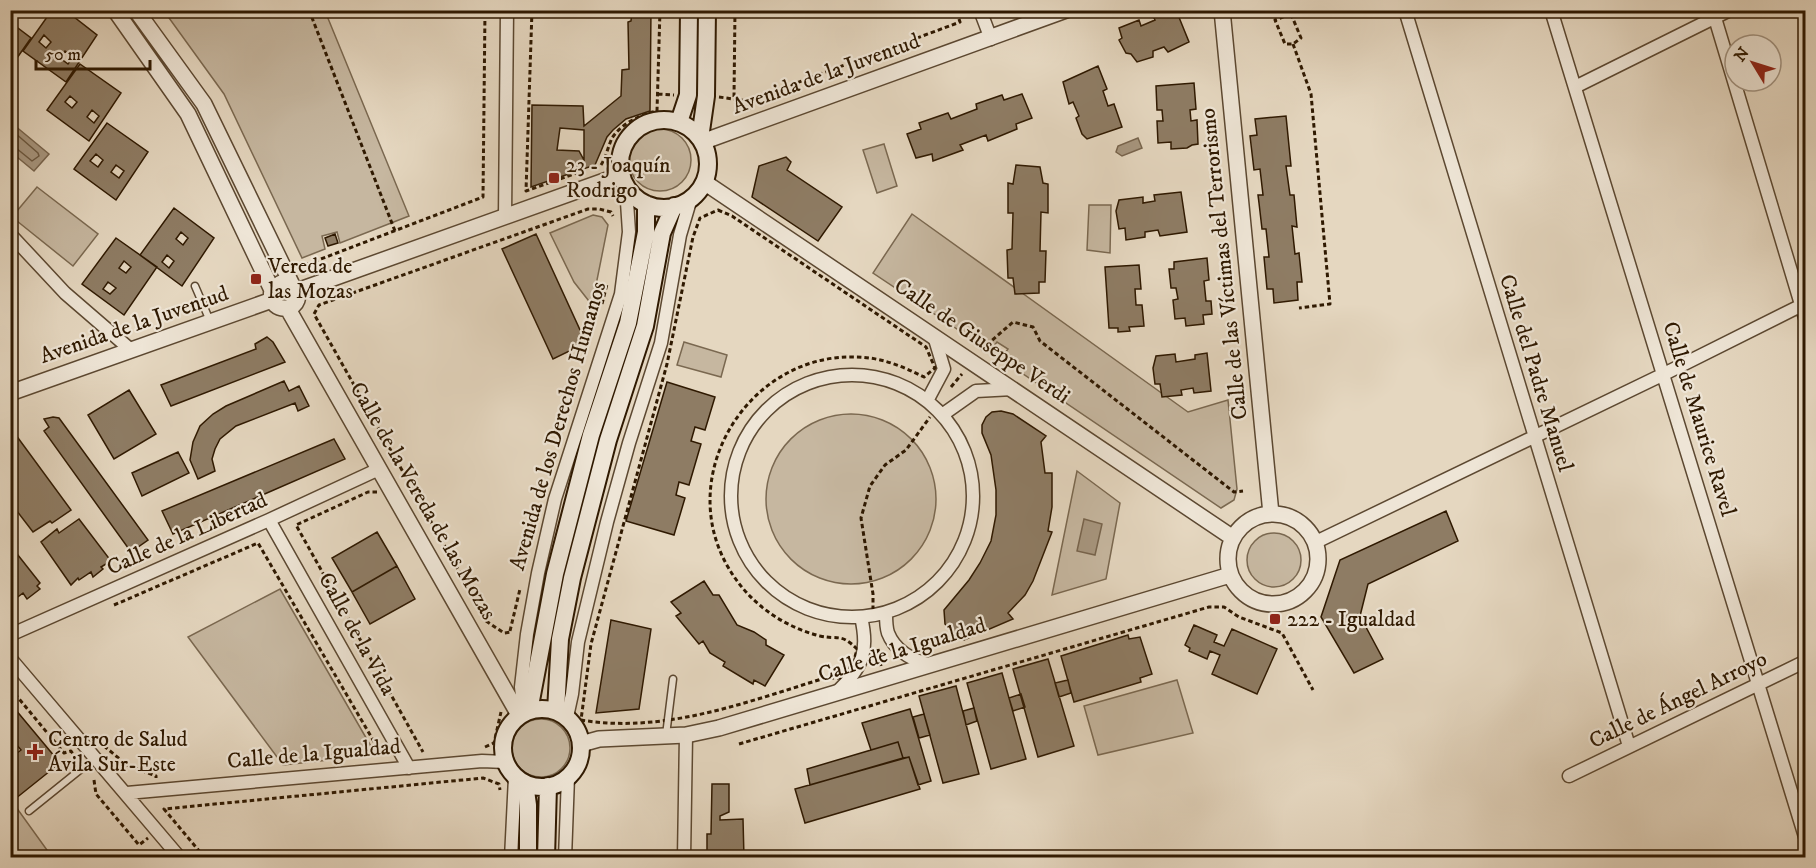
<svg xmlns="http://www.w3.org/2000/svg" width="1816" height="868" font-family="'IM FELL DW Pica',serif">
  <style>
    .green { fill: #c6b7a0; stroke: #7a6850; stroke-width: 1.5 }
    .water { fill: #a7967f; stroke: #77644d; stroke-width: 1.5 }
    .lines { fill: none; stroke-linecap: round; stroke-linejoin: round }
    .shore { stroke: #6b5840; stroke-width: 1.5 }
    .building { fill: #8e7c64; stroke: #2f1901; stroke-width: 1.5; fill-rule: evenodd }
    .service-casing { stroke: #5c4831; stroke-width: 9 }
    .minor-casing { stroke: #5c4831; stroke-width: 15 }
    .tertiary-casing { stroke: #5c4831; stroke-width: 18 }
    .secondary-casing { stroke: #2f1901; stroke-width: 20 }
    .path { stroke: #2f1901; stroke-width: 3; stroke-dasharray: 4.5 3; stroke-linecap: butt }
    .service { stroke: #eee5d6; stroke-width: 6 }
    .minor { stroke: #eee5d6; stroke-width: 12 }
    .tertiary { stroke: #eee5d6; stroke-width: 15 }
    .secondary { stroke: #eee5d6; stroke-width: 16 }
    .poi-dot { fill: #8f2418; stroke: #eee5d6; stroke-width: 2 }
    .labels { text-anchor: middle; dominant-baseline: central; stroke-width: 4.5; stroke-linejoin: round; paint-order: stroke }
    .street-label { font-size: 22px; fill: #2f1901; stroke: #eee5d6 }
    .poi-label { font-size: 22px; fill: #2f1901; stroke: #eee5d6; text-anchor: start }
  </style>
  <rect width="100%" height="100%" fill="#e5d7c0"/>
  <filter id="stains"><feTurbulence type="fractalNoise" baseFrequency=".00333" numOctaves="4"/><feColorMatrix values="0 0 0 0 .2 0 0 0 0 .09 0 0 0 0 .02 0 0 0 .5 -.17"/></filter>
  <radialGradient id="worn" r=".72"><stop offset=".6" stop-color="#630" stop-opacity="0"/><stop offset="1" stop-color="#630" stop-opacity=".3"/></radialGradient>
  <path class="green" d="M164,11h161l84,205 -69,27 -3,-11 -15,4 3,13 -23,9 -78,-164z
    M629 160a31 31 0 1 1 62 0a31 31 0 1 1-62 0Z
    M884,144l13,42 -20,7 -14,-43z
    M37,187l61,47 -25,32 -61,-49z
    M1089,205h22l-1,48 -23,-3z
    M912,214l276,198 40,-12 9,89 -3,11 -13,8 -220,-149 7,-10 -11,-7 -7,9 -117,-78z
    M593,215l9,2 6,8 -16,80 -18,-23 -24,-49z
    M684,342l43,13 -6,22 -44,-12z
    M766 499a85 85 0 1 1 170 0a85 85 0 1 1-170 0Z
    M1077,471l43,32 -14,76 -54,16z
    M1247 560a27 27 0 1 1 54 0a27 27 0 1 1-54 0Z
    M280,589l96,166 -93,10 -95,-128z
    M1177,680l16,53 -95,22 -14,-49z
    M512 748a29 29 0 1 1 58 0a29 29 0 1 1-58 0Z
    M10,800h1l41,57h-41z"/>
  <path class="water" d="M14,125l35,29 -15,17 -23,-19v-22z
    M1138,138l4,10 -20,8 -6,-4 2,-6z
    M1084,519l18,5 -7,31 -18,-4z"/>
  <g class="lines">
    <path class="shore" d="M10,133h5l23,20 1,3 -7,5 -16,-13 -6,-1"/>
  </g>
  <path class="building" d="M52,10h13l32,25 -31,47 -43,-31zM44,35l7,7 -5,6 -7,-6zM65,51l8,6 -5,7 -8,-6z
    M632,10h19l-1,101 -24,8 -13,11 -6,7 -12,28 -64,22 1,-82 51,1 1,20 37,-30 1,-26 7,-1 -1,-47 3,-1zM560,128l24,2v30l-5,-9 -22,-1z
    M1166,10h10l13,32 -21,10 -4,-5 -11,4v6l-16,5 -6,-8 -5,-1 -7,-13 3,-2 -3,-10 20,-8 2,6 14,-6 -2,-4z
    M10,22l21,16 -21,30z
    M80,64l41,29 -32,48 -42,-31zM70,96l7,6 -5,6 -7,-6zM92,110l7,6 -5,7 -7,-6z
    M1098,66l9,23 -4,2 5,15 6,-2 8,23 -35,12 -5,-5 -6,-16 3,-2 -6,-14 -4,2 -6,-22z
    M1194,83l2,26 -6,1 1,11 6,-1 1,24 -6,1 -5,3 -16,1v-7l-13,1 -1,-22h6l-1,-11h-5l-1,-24z
    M1022,94l10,24 -16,6 1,5 -29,12 -2,-6 -26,10 3,5 -30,11 -1,-7 -16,4 -9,-24 14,-5 -2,-6 29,-10 3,6 26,-10 -1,-5 26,-9 2,5z
    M1286,116l5,50h-5l4,29h4l3,32 -5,-1 3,28 4,-1 3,29h-5l1,18 -24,3 -1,-14h-6l-3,-32h5l-3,-28h-4l-3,-26 -1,-8h5l-3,-26 -6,1 -4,-34 7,-1 -2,-16z
    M107,123l41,29 -32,48 -42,-31zM96,154l7,6 -5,7 -8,-6zM116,165l8,6 -5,7 -8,-6z
    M786,157l5,5 -4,8 55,37 -24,34 -66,-44 7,-31z
    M1016,165l24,2 3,16 5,1v29l-7,-1 -1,39h6l-1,31h-6v11l-24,1 -2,-16h-5l-1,-28 5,-1 1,-36h-5v-30l5,1z
    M1181,192l6,40 -27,4 -2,-6 -13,2v5l-19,3 -1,-12 -6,1 -3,-18 3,-11 24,-3v6l12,-2 -1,-6z
    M174,208l40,30 -32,48 -42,-31zM181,232l7,6 -5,7 -7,-6zM167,255l7,6 -5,7 -7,-6z
    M335,234l3,9 -10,3 -3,-8z
    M536,234l50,109 -33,16 -51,-110z
    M116,238l41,29 -33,48 -42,-31zM124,261l7,6 -5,6 -7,-5zM108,282l8,6 -6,6 -7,-5z
    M1207,258l2,22 -5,1 2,20h5l1,13 -9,1 1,9 -18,2 -1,-8 -10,1 -2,-19 5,-1 -2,-11h-5l-2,-19h5v-7z
    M1139,265l2,24h-6l1,16h6l2,21 -15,1 1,4 -12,1v-4h-9l-4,-61z
    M267,337l6,5 12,20 -114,44 -10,-21 95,-36 -1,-5z
    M1207,353l4,38 -17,2 -1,-5 -12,2 1,5 -20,2 -2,-13h-5l-2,-16 3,-12 19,-2 1,8 19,-3v-4z
    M284,381l5,10 10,-5 10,20 -11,5 -3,-8 -59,23 -16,13 -5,10 -3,10 3,12 -17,8 -8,-19 3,-18 7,-16 13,-12 13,-8z
    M667,382l48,15 -10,33 -10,-3 -4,14 10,3 -12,41 -10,-3 -3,13 9,3 -11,37 -48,-14z
    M129,390l27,44 -42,25 -26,-44z
    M1001,411l12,3 33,22 -5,6 4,31h7v34l-4,24 4,1 -19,49 -8,14 -17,18 5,6 -49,21 -9,-3 -10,-13 -1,-14 25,-30 11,-17 11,-22 5,-26v-25l-5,-35 -9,-22v-8l4,-8 6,-5z
    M53,417l6,1 89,122 -17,12 -87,-121 5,-4 -5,-8z
    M10,427l61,83 -19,13 -2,-2 -17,11 -23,-30z
    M334,439l11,20 -172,75 -11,-23z
    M178,452l11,21 -47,23 -10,-23z
    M1446,511l12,30 -90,43 -8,32 23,43 -29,14 -33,-56 19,-57z
    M79,519l32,42 -10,6 2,2 -10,8 -2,-5 -12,8 -1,-2 -7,7 -30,-43 16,-13 2,4z
    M377,532l20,34 -45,26 -20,-34z
    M10,545l30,38 -3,3 3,3 -13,10 -4,-6 -13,10z
    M397,566l18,33 -45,25 -18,-32z
    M704,581l9,14h6l18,30 17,7 12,8v5l18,10 -19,31 -11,-6 -1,4 -30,-18 2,-4 -15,-9 -7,-12 -4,3 -23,-28 5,-3 -10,-11z
    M611,620l40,9 -12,80 -43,4z
    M1194,625l23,10 -3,7 10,4 8,-17 45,20 -20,45 -45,-20 8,-19 -10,-4 -3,8 -18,-8 1,-3 -5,-3z
    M1128,635l1,4 11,-2 12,37 -12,4 1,4 -67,20 -13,-46z
    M1048,659l26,87 -36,11 -25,-88z
    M1002,673l24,86 -35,10 -24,-86z
    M1068,680l3,13 -12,4 -4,-14z
    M956,686l23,88 -36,9 -24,-87z
    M1021,694l4,13 -12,4 -4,-13z
    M10,703l50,60 -45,36 -5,-7v-37l2,2 9,-7 -11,-13z
    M974,708l3,13 -11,4 -3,-14z
    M910,709l21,72 -13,4 -9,-28 -6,1 -5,-16 -27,8 -9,-27z
    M924,714l6,21 -11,3 -6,-21z
    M898,742l5,16 -93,27 -3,-16z
    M909,757l11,32 -115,34 -10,-34z
    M712,784h17v28l-9,4v4l23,-1 1,39h-37v-24h4z"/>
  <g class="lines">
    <defs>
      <path id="service" d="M195,286l15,35
        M666,735l7,-56
        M29,811l67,-54"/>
      <path id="minor" d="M980,10l11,29
        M1405,10l224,736
        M1551,10l255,830
        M1715,10v8l91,303
        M1575,87l155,-77
        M505,217l2,-207
        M10,234l55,59 66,57
        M731 496a121 121 0 1 1 242 0a121 121 0 1 1-242 0Z
        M927,401l17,-32 -10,-33
        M942,415l34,-24 37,-2
        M269,520l140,248
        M1316,542l348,-168 142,-71
        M886,613c0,6 0,14 2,20 7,18 24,27 42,32
        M10,635l259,-115 110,-51
        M10,658l170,200
        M838,691c25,-24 31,-40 23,-74
        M524,712l-3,-25 6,-53 11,-61 17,-74 66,-205 8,-62 -3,-45
        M567,717l5,-23 6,-52 29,-120 22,-79 32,-100 19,-108 11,-37
        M1569,776l237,-115
        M127,793l355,-32 23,1
        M511,858l4,-81
        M565,858l3,-81
        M684,858l2,-123"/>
      <path id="tertiary" d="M115,10l73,104 84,176
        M136,10l68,94 88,181c21,25 -26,34 -20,5l9,-7 11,2
        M1222,10l49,504
        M702,142l364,-132
        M704,182l529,356
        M297,291l324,-116
        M288,309l231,406
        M10,393l262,-93
        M1228 559a45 45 0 1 1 90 0a45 45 0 1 1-90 0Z
        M581,744l18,-5 87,-4 33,-7 511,-153"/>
      <path id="secondary" d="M620 164a44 44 0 1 1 88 0a44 44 0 1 1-88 0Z
        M679,122l9,-27 1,-85
        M700,138l6,-42 1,-86
        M503 748a39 39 0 1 1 78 0a39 39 0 1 1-78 0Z
        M529,711l26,-137 36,-139 37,-112 18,-91v-28
        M556,711l4,-72 12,-61 36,-138 37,-114 17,-93 12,-27
        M525,783l3,22v53
        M546,858l2,-72"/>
    </defs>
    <use href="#service" class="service-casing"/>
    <use href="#minor" class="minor-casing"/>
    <use href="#tertiary" class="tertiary-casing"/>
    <use href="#secondary" class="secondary-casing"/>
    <path class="path" d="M309,10l86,221
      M532,10l-6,181 54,-19
      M1291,14l10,24 -8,6h-8l-10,-24z
      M1293,44l18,50 19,210 -31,4
      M658,94l16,1
      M719,97l29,4 3,8
      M734,97l1,-87
      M748,101l212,-79 -4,-12
      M601,165c5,-8 7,-18 11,-27 10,-15 28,-23 45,-27l3,-101
      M718,210l14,6 194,131 9,21 -11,9c-22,-11 -44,-20 -69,-20 -106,-3 -181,117 -127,210 20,35 53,59 92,69 19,4 21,-3 37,13l-3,12 -12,17h-17c-78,24 -161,56 -244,42l10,-76 76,-280 26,-127 7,-19z
      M300,267l183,-70 2,-187
      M602,304l5,-20
      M981,350l32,-28 20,5 7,14 194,151 9,-1
      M951,387l11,-13
      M377,492h-9l-72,33 127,227
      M114,605l144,-62 125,214
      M873,610v-16l-12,-76 9,-32 15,-21 21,-15 24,-33
      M486,621l18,12 8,-1
      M487,621l-173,-307 5,-9 269,-96h11l12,3 2,4
      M510,631l10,-42
      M878,649l3,17
      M10,688l54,65 7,-2 2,3
      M739,744l470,-137h15l15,10 43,16 31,57
      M104,746l23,19 29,11v2
      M485,747l9,-4 7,-31
      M94,780l2,14 43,51 9,-7
      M205,858l-41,-49 319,-31 16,6 1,6"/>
    <use href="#service" class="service"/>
    <use href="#minor" class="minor"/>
    <use href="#tertiary" class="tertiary"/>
    <use href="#secondary" class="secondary"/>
  </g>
  <g class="poi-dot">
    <rect x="548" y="172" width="12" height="12" rx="3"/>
    <rect x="250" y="273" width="12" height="12" rx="3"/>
    <rect x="1269" y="613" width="12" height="12" rx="3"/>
    <path d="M32 743h6v6h6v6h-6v6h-6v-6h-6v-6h6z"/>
  </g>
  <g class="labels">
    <g class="street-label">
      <text transform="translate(826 74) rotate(-20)">Avenida de la Juventud</text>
      <text transform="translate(1224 264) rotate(-96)">Calle de las Víctimas del Terrorismo</text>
      <text transform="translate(134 325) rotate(-19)">Avenida de la Juventud</text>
      <text transform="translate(982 341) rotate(34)">Calle de Giuseppe Verdi</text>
      <text transform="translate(1536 373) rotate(73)">Calle del Padre Manuel</text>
      <text transform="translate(1699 419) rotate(73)">Calle de Maurice Ravel</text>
      <text transform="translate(558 426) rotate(-74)">Avenida de los Derechos Humanos</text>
      <text transform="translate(423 501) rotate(60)">Calle de la Vereda de las Mozas</text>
      <text transform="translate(187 534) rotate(-24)">Calle de la Libertad</text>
      <text transform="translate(357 634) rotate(61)">Calle de la Vida</text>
      <text transform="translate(902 650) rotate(-17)">Calle de la Igualdad</text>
      <text transform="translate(1678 700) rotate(-26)">Calle de Ángel Arroyo</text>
      <text transform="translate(314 754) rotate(-5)">Calle de la Igualdad</text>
    </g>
    <g class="poi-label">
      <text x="566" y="165">23 - Joaquín<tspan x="566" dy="25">Rodrigo</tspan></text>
      <text x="268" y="266">Vereda de<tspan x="268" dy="25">las Mozas</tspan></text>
      <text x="1287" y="619">222 - Igualdad</text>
      <text x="48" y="739">Centro de Salud<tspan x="48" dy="25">Ávila Sur-Este</tspan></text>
    </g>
  </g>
  <rect width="1816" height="868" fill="none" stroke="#e5d7c0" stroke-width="36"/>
  <rect x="12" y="12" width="1792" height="844" fill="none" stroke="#2f1901" stroke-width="3"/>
  <rect x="18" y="18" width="1780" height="832" fill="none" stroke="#2f1901" stroke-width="1.5"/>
  <g transform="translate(1753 63) rotate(308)"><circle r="28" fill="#eee5d6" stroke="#a29381" stroke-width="1.5"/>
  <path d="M0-4.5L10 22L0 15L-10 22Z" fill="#8f2418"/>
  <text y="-9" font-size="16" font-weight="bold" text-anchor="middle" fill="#2f1901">N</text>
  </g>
  <path d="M36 60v9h114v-9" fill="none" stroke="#2f1901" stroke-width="3"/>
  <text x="45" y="60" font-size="18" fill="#2f1901" stroke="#eee5d6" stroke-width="4.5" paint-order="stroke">50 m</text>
  <rect width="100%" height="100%" filter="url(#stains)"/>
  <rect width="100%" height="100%" fill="url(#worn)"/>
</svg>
